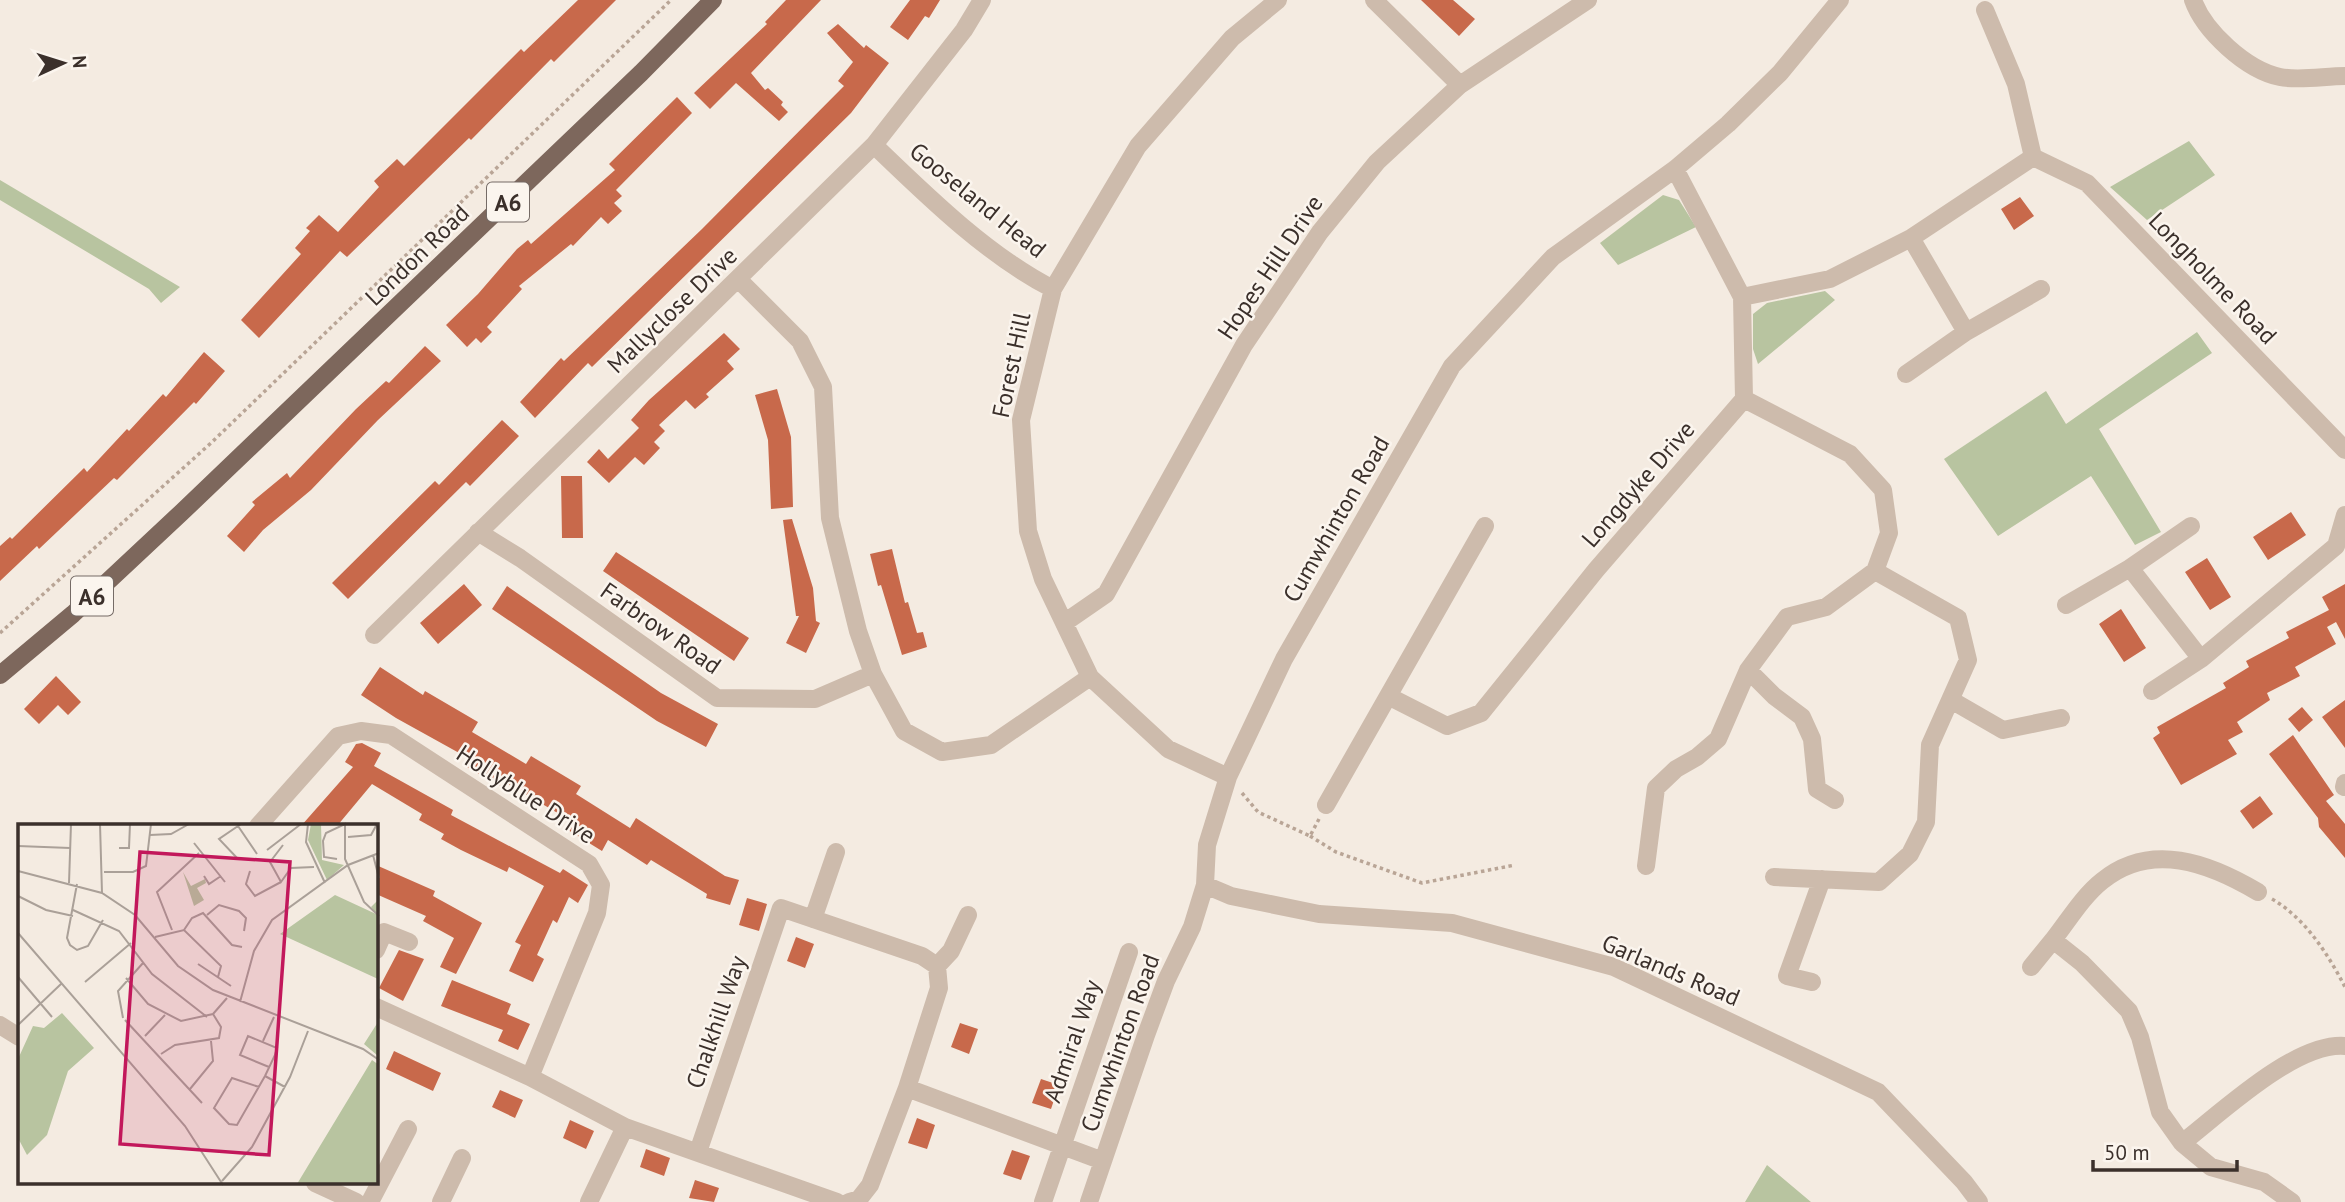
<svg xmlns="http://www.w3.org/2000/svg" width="2345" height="1202" font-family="'PT Sans',sans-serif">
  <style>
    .green { fill: #b8c4a0 }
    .building { fill: #c8694b }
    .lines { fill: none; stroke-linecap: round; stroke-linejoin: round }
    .path { stroke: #b9a596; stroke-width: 3.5; stroke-dasharray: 3.5 3.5; stroke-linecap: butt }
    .minor { stroke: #cdbbac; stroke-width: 18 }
    .major { stroke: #7d675c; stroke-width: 18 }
    .labels { text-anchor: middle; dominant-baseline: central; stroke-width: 5; stroke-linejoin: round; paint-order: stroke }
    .shield { fill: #fbf5ee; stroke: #756b66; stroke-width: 2 }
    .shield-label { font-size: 23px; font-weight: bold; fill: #3b302b }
    .street-label { font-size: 24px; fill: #3b302b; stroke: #fbf5ee }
    .inset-road { fill: none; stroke: #aaa098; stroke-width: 2 }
    .view { fill: #c2185b; fill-opacity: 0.15; stroke: #c2185b; stroke-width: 3.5 }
    .inset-edge { fill: none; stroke: #3b302b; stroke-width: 3.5 }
  </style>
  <rect width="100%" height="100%" fill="#f4ebe1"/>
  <path class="green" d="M2189,141l26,34 -68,45 -37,-33z
    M0,180l180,107 -19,16 -12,-14 -149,-89z
    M1663,195l16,5 17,27 -78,38 -18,-22z
    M1825,291l10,9 -77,64 -5,-15v-35l14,-11z
    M2197,332l15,21 -113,76 62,103 -26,13 -44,-69 -93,60 -54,-77 102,-68 20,33z
    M1767,1165l44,37h-66z"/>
  <path class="building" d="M578,0h38l-62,62 -3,-3 -80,81 -2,-2 -122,119 -7,-6 -81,87 -18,-18 60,-66 -6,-6 15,-17 -4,-3 13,-13 19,17 41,-45 -5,-6 23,-22 7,7 117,-117 3,3z
    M786,0h35l-70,73 14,17 3,-2 15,14 -2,3 7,7 -9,9 -43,-38 -26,26 -16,-16 73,-69 -2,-2z
    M910,0h30l-11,18 -4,-2 -17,24 -18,-13z
    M1421,0h32l22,19 -16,17z
    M838,24l26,24 2,-3 23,18 -38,50 -259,254 -4,-4 -53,55 -15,-16 41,-44 3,3 138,-132 142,-143 -6,-5 15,-19 -26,-29z
    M677,97l15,16 -76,77 6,6 -8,7 8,8 -14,13 -7,-7 -28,29 -2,-2 -52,42 3,3 -35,38 5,5 -11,11 -5,-5 -9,9 -21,-22 32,-31 39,-45 11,-9 3,4 84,-74 -6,-6z
    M2020,197l14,19 -20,14 -13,-21z
    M724,333l16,16 -13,12 7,8 -28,25 3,3 -14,12 -9,-9 -27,25 6,6 -11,11 6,6 -16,17 -9,-8 -26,26 -22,-21 12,-13 9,10 31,-31 -8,-8 18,-20z
    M425,346l16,15 -63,59 -67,70 -48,40 -19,22 -17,-16 28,-31 -3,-3 35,-29 3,5 66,-69 30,-28 3,2z
    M204,352l21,19 -29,33 -2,-2 -77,78 -3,-2 -75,71 -2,-3 -37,35v-35l10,-9 2,2 72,-71 3,4 40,-43 2,2 34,-37 3,3z
    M777,389l14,48 2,70 -22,2 -3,-69 -13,-45z
    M502,420l17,16 -49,50 -4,-4 -118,117 -16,-16 103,-102 4,4z
    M561,476h21l1,62h-21z
    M2291,512l15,23 -38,25 -15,-23z
    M792,519l21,69 3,33 4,2 -14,30 -20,-10 13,-27h-3l-13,-96z
    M892,549l13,54 3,-1 9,31 6,-1 4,15 -25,8 -21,-70 -3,1 -8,-32z
    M616,552l133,86 -15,23 -131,-90z
    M2207,558l24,39 -21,13 -25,-38z
    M464,584l18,21 -44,39 -18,-21z
    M2345,584v55l-9,-17 -9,5 9,17 -41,23 5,9 -33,17 3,7 -33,22 6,10 -15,8 9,14 -56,31 -28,-47 7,-5 -3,-6 69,-39 -3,-5 26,-16 -3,-6 43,-23 -3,-6 43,-22 -7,-13z
    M507,586l154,107 57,31 -12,23 -49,-26 -165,-112z
    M2121,609l25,39 -22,14 -25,-38z
    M380,667l43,28 2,-4 53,31 -6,10 54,32 5,-8 50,30 -5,8 54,34 6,-10 89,58 14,4 -9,25 -24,-7 1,-4 -56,-34 -4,5 -39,-25 -6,11 -34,-21 5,-8 -70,-41 -3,5 -35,-20 5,-7 -74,-41 -35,-23z
    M56,676l25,26 -13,13 -10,-10 -19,19 -15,-15z
    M2345,700v48l-23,-31z
    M2302,707l11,13 -14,12 -11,-13z
    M2293,735l41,60 -8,6 19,23v34l-26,-31 -1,-9 -49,-64z
    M362,743l19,10 -7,13 79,44 -2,5 109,58 3,-4 25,16 -10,18 -9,-6 -12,26 -4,-3 -16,35 7,4 -11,23 -24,-11 12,-26 -6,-3 29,-56 -35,-19 -2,5 -46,-22 -20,-11 3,-5 -25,-14 3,-6 -50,-30 -35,42h-36l52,-59 -8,-5 11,-18z
    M2260,796l13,18 -20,15 -13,-18z
    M376,865l59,26 -2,5 49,27 -26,51 -16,-7 14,-29 -31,-17 3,-5 -50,-22z
    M747,898l20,6 -8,27 -20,-6z
    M796,937l18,7 -9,24 -18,-7z
    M399,950l25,9 -21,42 -24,-13z
    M452,980l59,24 -4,10 23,10 -12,26 -20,-9 5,-11 -62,-24z
    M960,1023l18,6 -9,25 -18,-7z
    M394,1051l47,22 -8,18 -47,-22z
    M1041,1079l18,6 -8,24 -19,-6z
    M500,1090l23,10 -8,18 -23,-11z
    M917,1118l18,7 -8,24 -19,-6z
    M570,1120l24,11 -8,18 -23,-11z
    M646,1149l24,9 -6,18 -24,-9z
    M1012,1150l18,6 -9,24 -18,-6z
    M695,1180l24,8 -5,14 -25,-4z"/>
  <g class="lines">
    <path class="path" d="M0,633l211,-190 460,-443
      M1242,793l16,19 52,24 9,-17
      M1310,836l26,16 86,31 93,-18
      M2272,899c33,19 56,55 73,88"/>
    <path class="minor" d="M1374,0l86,85
      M2193,0c11,31 53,70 87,77 19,4 45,-1 65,-1
      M1985,10l31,74 17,73
      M874,145c53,51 114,111 179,144
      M1911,238l55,94
      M739,280l61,61 23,46 7,131 28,113 15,43 31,57 38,21 49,-7 99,-68
      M1742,297l88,-18 81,-41 122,-81 54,26 258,267
      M1906,374l60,-42 75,-43
      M2191,526l-61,42 71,91
      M478,532l42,26 197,140 98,1 58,-25
      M2066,605l64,-37
      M1064,623l42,-29 138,-249 76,-113 57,-70 83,-77 128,-85
      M374,635l500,-490 90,-115 18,-30
      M1748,670l26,26 28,21 10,22 5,50 18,11
      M2152,691l49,-32 135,-113 9,-31
      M1388,696l59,30 34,-13 115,-143 148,-171 -2,-102 -67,-128
      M1951,700l52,30 58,-12
      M1228,777l-60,-28 -78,-72 -47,-98 -15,-48 -7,-111 32,-131 85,-143 94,-108 46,-38
      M2344,787l1,-4
      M1326,805l159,-279
      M258,826l80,-90 23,-5 30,4 198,129 12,21 -4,28 -67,164
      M1646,866l10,-78 20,-19 21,-12 21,-18 30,-69 39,-53 39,-10 49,-36 14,-38 -6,-43 -33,-36 -106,-55
      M1774,877l105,5 31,-28 16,-32 4,-77 38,-85 -10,-42 -83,-47
      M1205,885l26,11 88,18 133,9 162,44 264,125 86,90 15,20
      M813,919l23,-67
      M376,950l8,-18 25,10
      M937,966l14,-15 17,-36
      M2031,967l22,-27
      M1812,982l-25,-6 35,-97
      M376,1007l154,70 95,50 212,75
      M0,1025l19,12
      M907,1088l196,73
      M2182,1143l-22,-31 -20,-75 -11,-26 -47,-48 -29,-23c15,-19 30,-44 49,-59 49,-40 107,-18 156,11
      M698,1152l83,-244 141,48 15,10
      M315,1183l41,19
      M370,1202l38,-73
      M441,1202l21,-44
      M589,1202l36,-75
      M849,1202l10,-3 11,-14 37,-97 32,-100 -2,-22
      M1043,1202l86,-250
      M1089,1202l57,-167 20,-54 26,-54 13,-42 2,-40 21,-68 56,-118 168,-293 101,-109 122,-88 53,-45 52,-51 60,-73
      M2292,1202l-28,-20 -53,-15 -29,-24c39,-30 113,-101 163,-97"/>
    <path class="major" d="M0,675l73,-61 108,-101 460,-440 72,-73"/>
  </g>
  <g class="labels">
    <g class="shield">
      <rect x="487" y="182.5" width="42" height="39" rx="5"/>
      <rect x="71" y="576.5" width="42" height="39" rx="5"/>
    </g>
    <g class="shield-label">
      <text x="508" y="202">A6</text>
      <text x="92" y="596">A6</text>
    </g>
    <g class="street-label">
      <text transform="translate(978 200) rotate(39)">Gooseland Head</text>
      <text transform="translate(417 255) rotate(-44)">London Road</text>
      <text transform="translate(1270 267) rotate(-56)">Hopes Hill Drive</text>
      <text transform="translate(2213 278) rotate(46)">Longholme Road</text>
      <text transform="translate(672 310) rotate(-44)">Mallyclose Drive</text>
      <text transform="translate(1011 365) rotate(-78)">Forest Hill</text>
      <text transform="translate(1638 484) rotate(-49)">Longdyke Drive</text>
      <text transform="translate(1336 519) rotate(-60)">Cumwhinton Road</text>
      <text transform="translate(661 628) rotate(35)">Farbrow Road</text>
      <text transform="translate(526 794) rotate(33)">Hollyblue Drive</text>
      <text transform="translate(1671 970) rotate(23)">Garlands Road</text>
      <text transform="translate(716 1022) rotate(-71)">Chalkhill Way</text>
      <text transform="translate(1072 1041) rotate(-71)">Admiral Way</text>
      <text transform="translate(1120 1043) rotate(-70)">Cumwhinton Road</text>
    </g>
  </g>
  <g transform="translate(18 824)">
    <rect width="360" height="360" fill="#f4ebe1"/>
    <path d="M293,0h10l1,36 22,5 -17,15 -19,-40zM165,48l8,14 14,-7 1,4 -9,5 7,12 -10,6zM317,71l41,19 -5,-7 7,-7v79l-98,-45zM44,189l32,35 -26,23 -21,64 -20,20 -9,-17v-79l15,-33 11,2zM360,198v34l-14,-12zM354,236l7,5 -1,119h-81z" fill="#b8c4a0"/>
    <path class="inset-road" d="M82,0l2,69M290,0l-2,18 19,41M220,2l19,28M132,11l21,-1 18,-10M330,13l23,-2 6,-11M176,19l31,39M265,21l-13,17 11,20 10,-14 23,-1M0,22l52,2M101,24h10l1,-24M249,26l34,-26M355,31l6,23M220,35l-19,-20 22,-15M319,35l-13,-2 -1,-16 3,-8 19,-9v35l19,43 15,14M0,47l84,22 33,22 43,51 35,24 150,59 16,11M232,47l-4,13 9,12 26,-14M86,48h29l13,-6 5,-42M186,52l5,8 12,-8M51,59l2,-59M59,60l-10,54 3,7 7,5 11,-4 15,-26M0,72l28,14 27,6M55,86l46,21 33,43 55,43M189,91l12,-10 20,6 7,7 -2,13M154,106l-15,-38 42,-39M166,106l8,-12 11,-5 29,32 10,2M0,109l167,193 38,59M137,113l29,-7 37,36 -3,11M180,140l33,22M0,153l34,40M108,154l22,26 33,17 32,-7 14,-16M67,158l46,-39M222,178l14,-51 18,-31 76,-55 31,-12M105,194l-5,-27 25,-28M107,196l77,83M0,201l43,-41M127,212l20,-21M245,217l11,-24M143,230l14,-9 44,-7 2,-11 -8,-13M247,252l20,11M241,263l-27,-9 -18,30 15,16 8,1 28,-49 10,-21 2,-7 -29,-12 -8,19 29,12M172,265l23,-28 -2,-20M204,357l30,-34 38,-70 18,-46"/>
    <path class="view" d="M122,28l150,10 -21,293 -149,-11z"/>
    <rect width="360" height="360" class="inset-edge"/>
  </g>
  <g transform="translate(63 63) rotate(86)" stroke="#fbf5ee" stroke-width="5" paint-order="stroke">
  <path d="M0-5L12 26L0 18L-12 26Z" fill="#3b302b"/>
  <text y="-10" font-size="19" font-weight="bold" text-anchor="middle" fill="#3b302b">N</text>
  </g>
  <path d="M2093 1160v10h144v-10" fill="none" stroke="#3b302b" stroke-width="3.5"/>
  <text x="2104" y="1160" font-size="21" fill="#3b302b" stroke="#fbf5ee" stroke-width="5" paint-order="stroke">50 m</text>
</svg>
